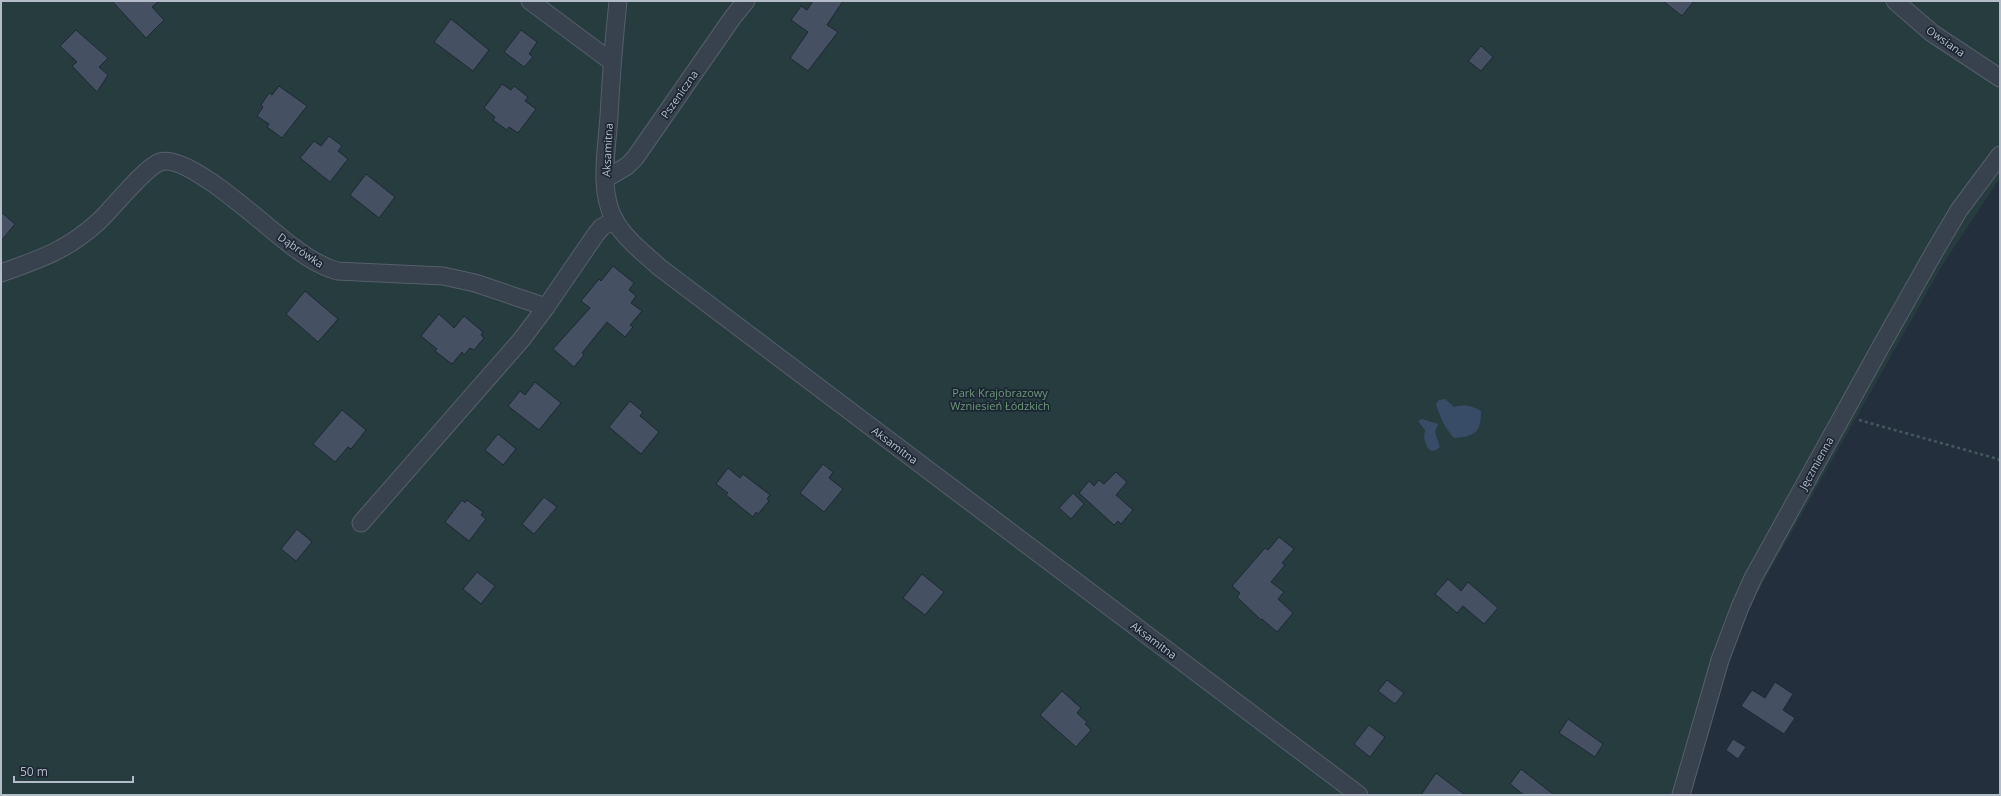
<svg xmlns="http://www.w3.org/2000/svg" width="2001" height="796" font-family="'Open Sans',sans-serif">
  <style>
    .green { fill: #263c3f }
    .water { fill: #394c67 }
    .building { fill: #455162; stroke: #1f2835 }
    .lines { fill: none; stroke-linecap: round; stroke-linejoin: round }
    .minor-casing { stroke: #565f6c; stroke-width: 19 }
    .path { stroke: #44595c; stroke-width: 2.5; stroke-dasharray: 3 3; stroke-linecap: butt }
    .minor { stroke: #38414e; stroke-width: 17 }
    .labels { text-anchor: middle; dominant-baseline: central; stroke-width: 3.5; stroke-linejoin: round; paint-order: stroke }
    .street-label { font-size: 11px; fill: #b4bcc9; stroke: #1d2633 }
    .park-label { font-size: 11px; fill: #6b9a76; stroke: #1d2633 }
  </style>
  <rect width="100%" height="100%" fill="#242f3e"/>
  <path class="green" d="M1,1h1999v177l-57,86 -200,354 -60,177h-1682z"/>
  <path class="water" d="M1445,399l9,8c9,-3 19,-1 27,4 0,22 -6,25 -27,27 -9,-10 -14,-21 -18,-34l3,-4z
    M1422,419l16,5 -3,8 5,15 -4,3 -5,1 -4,-4 -3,-9 1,-8 -7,-9z"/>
  <path class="building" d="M112,1h47l-7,6 12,13 -18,18z
    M813,1h30l-16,24 11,7 -30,39 -18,-13 18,-26 -17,-12 10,-14 6,4z
    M1663,1h31l-12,15z
    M451,19l38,31 -16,21 -39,-29z
    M76,30l32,28 -9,9 9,8 -11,17 -25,-26 5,-4 -17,-16z
    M521,30l16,12 -8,12 4,3 -9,10 -20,-15z
    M1481,46l12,11 -12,14 -13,-10z
    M502,84l9,6 3,-4 14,11 -3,4 11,8 -18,24 -9,-6 -2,3 -14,-10 2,-3 -11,-9z
    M279,86l28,20 -25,32 -15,-11 2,-3 -12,-8 6,-9 -2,-2 8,-12 3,2z
    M329,136l13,10 -4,5 10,8 -18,23 -30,-24 14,-17 7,5z
    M366,174l29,23 -16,21 -29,-23z
    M1,212l14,12 -14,17z
    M613,266l21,17 -5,7 7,6 -5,7 11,8 -12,14 3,2 -8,10 -18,-15 -25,31 2,2 -10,12 -21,-18 37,-41 -9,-7 18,-22 2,2z
    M305,291l33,28 -20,23 -32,-28z
    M439,314l15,14 10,-12 19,16 -2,3 3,3 -10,12 -4,-2 -6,7 -2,-3 -10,12 -17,-13 2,-2 -16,-13z
    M535,382l26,21 -22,27 -31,-24 12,-15 5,4z
    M630,401l13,11 -3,4 19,16 -18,22 -32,-27z
    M342,410l24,20 -15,19 -3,-2 -13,15 -22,-18z
    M498,434l18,15 -13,16 -18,-15z
    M823,464l10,8 -4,6 14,11 -19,23 -24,-19z
    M728,468l12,10 3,-4 27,21 -3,4 2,2 -11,13 -2,-2 -3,5 -27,-22 2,-2 -12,-9z
    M1116,472l11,10 -11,13 17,15 -12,14 -3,-3 -4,4 -35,-32 10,-12 5,5 5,-6 5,4z
    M1073,493l11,11 -13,15 -12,-11z
    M544,497l13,10 -23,27 -12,-10z
    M462,500l3,3 2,-3 16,12 -2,3 5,4 -17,22 -24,-19z
    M297,529l15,13 -16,19 -15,-12z
    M1279,537l15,12 -12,14 3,2 -14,17 13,10 -6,7 15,14 -16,19 -15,-13 -1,1 -24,-23 3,-4 -8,-7 33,-38 3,2z
    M477,572l18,14 -14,18 -18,-15z
    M922,574l22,18 -19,23 -22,-17z
    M1448,579l13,12 7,-9 30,26 -14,16 -21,-18 -6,7 -22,-19z
    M1387,680l17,13 -9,11 -17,-13z
    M1775,682l18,12 -10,16 12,8 -11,16 -43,-28 11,-16 13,8z
    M1062,691l19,17 -4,5 10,9 -2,2 6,6 -15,17 -36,-32z
    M1568,719l35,25 -8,13 -36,-24z
    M1369,725l16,12 -15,20 -16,-13z
    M1733,739l13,8 -8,12 -12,-9z
    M1521,769l33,26h-30l-14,-11z
    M1436,773l29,22h-44z"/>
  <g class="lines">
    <defs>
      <path id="minor" d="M530,1l82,61
        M618,1c-4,38 -7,77 -9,115 -2,33 -11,75 6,105 11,19 29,32 44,46l700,528
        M1895,1l37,32 68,45
        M605,179l22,-13 8,-8 98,-141 13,-16
        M1,273c39,-14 67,-23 98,-52 14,-13 45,-53 61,-59 28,-10 108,67 132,84 14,11 28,20 45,25l106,5 32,7 71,24 50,-73 6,-7 13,-7
        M361,523l161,-184 24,-32
        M1681,795l39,-135 20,-53 13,-29 127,-230 53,-94 26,-44 41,-55"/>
    </defs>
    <use href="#minor" class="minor-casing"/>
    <path class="path" d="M1859,420l139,39 2,2"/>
    <use href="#minor" class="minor"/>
  </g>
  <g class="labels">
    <g class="street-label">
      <text transform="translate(1946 41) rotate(35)">Owsiana</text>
      <text transform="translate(679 94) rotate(-55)">Pszeniczna</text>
      <text transform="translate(607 150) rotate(-87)">Aksamitna</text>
      <text transform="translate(301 250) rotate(34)">Dąbrówka</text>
      <text transform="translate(895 445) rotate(37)">Aksamitna</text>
      <text transform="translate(1816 463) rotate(-61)">Jęczmienna</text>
      <text transform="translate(1154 640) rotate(37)">Aksamitna</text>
    </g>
    <g class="park-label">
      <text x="1000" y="392">Park Krajobrazowy<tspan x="1000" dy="13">Wzniesień Łódzkich</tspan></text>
    </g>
  </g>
  <rect width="2001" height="796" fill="none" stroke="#b4bcc9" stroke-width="4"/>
  <path d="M14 776v6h119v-6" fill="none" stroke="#b4bcc9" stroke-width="2"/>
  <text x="20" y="776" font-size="12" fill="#b4bcc9" stroke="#1d2633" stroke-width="3" paint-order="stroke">50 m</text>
</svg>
